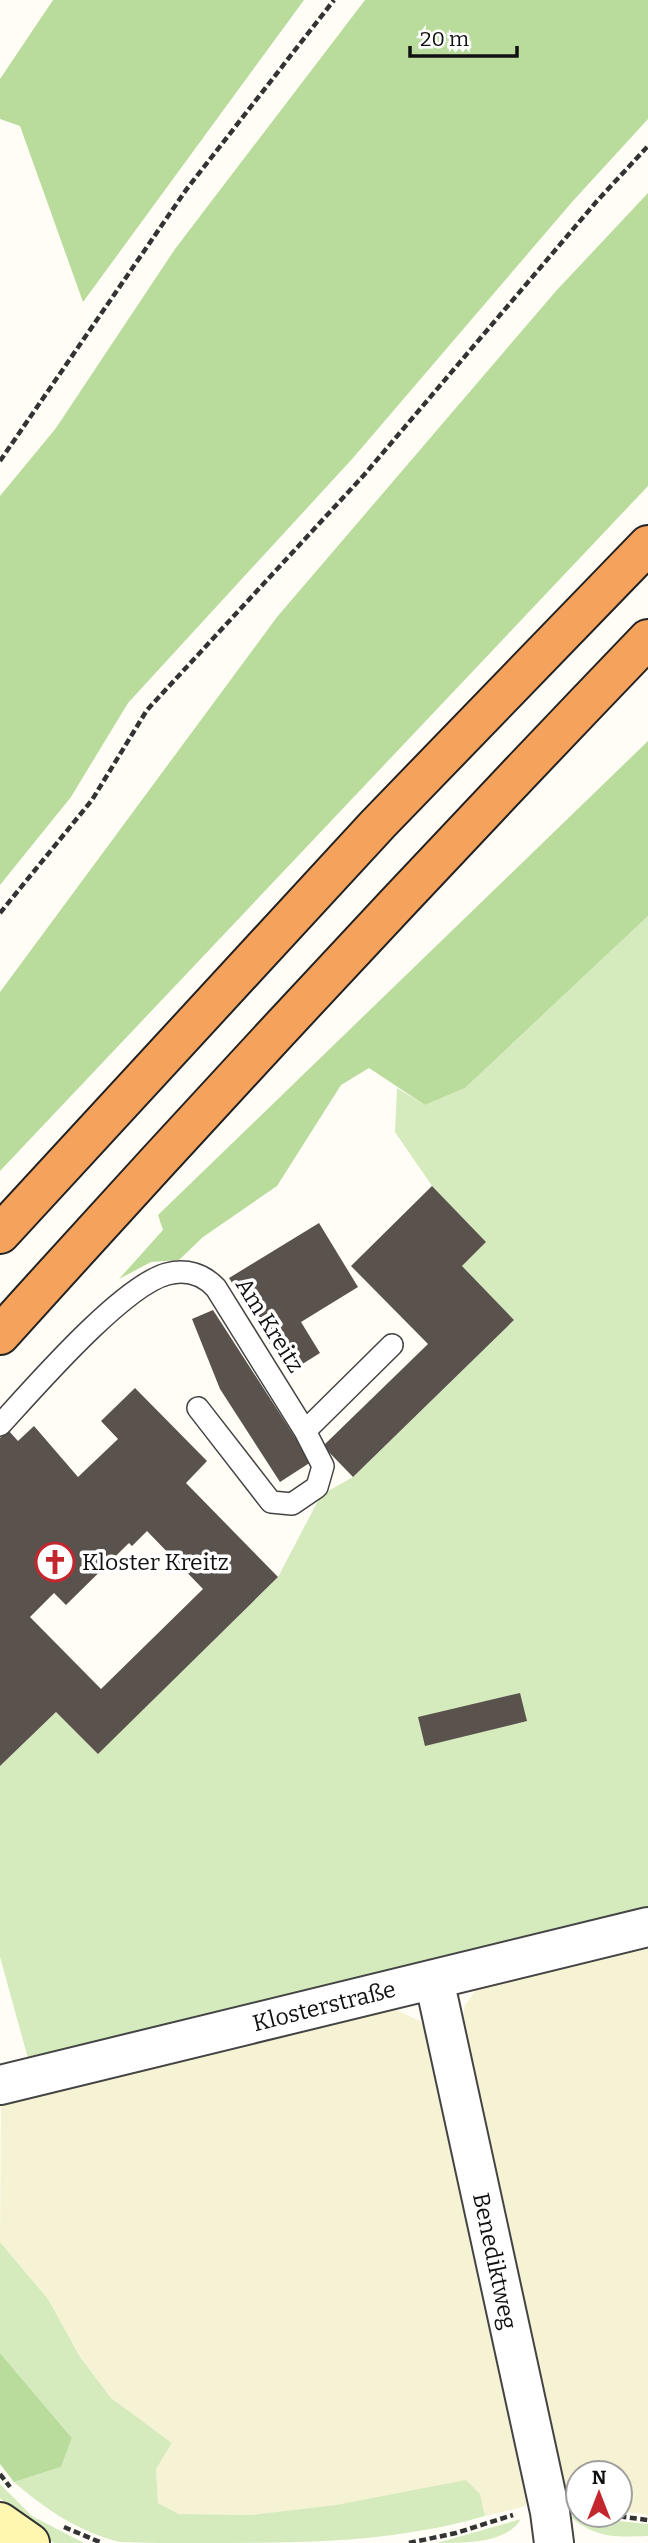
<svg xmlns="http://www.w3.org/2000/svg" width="648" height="2543" font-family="Bitter,serif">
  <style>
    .farmland { fill: #f6f3d4 }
    .green { fill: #d5ebbd }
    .forest { fill: #b9dc9c }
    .building { fill: #5a524d; fill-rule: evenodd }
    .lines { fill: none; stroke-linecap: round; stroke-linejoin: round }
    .service-casing { stroke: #444; stroke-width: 24 }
    .minor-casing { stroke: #444; stroke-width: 42 }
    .secondary-casing { stroke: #333; stroke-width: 42 }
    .motorway-casing { stroke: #222; stroke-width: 42 }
    .path { stroke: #333; stroke-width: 4.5; stroke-dasharray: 7 3.5; stroke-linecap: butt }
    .service { stroke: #fff; stroke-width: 21 }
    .minor { stroke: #fff; stroke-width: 38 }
    .secondary { stroke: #fff6b0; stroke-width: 38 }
    .motorway { stroke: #f5a25d; stroke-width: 38 }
    .labels { text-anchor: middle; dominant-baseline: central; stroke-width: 7; stroke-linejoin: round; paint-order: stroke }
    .street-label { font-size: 23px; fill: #111; stroke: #fff }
    .poi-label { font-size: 23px; fill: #111; stroke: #fff; text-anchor: start }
  </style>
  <rect width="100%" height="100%" fill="#fffdf5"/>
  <path class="farmland" d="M648,1940v575l-28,-4v-38h-42v31l-15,-1 -102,-475 4,-23 13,-18z
    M368,2009l28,1 24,11 15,23 93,441 -2,21 -41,10 -5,-22 -228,21 -73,-1 -21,-11 -2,-34 16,-26 -61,-45 -31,-41 -32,-58 -48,-57 1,-142z"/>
  <path class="green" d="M648,916v993l-619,153 -29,-105v-191l56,-54 42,41 180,-176 43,-82 32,-18 161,-157 -52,-54 24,-24 -54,-56 -37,-54 2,-44 28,17 40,-17z
    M0,2242l48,57 32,58 31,41 61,45 -16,26 2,34 21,11 73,1 84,-10 130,-25 14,14 5,22c-93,27 -184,27 -280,27 -26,0 -60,0 -85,-1 -41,-10 -75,-33 -106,-60l47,-15 11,-29 -72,-85z
    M0,2484l32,32 52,27h-30l-28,-19 -26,-26z
    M569,2516l79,8v12c-35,1 -50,3 -79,-20z
    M521,2519c-14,24 -55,24 -84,24z"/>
  <path class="forest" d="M53,0h251l-221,302 -63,-176 -20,-7v-40z
    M365,0h283v119l-76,83 -219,256 -225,245 -57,94 -71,88v-389l56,-68 119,-179z
    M648,193v293l-648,685v-179l277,-375 279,-326z
    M648,741v175l-183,172 -40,17 -56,-37 -28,17 -64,101 -74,51 -24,23 -28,2 -32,17 44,-49 -5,-15z
    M0,2353l72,85 -11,29 -47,15 -14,-18z"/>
  <path class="building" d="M432,1186l54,56 -24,24 52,54 -161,157 -30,-31 105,-102 -77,-78z
    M319,1223l39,64 -57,35 19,31 -32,20 -59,-95z
    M213,1310l98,152 -31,20 -60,-93 -28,-70z
    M135,1388l72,73 -21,22 92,94 -180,177 -42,-42 -56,54v-328l8,-8 10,11 16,-15 44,51 40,-38 -17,-18zM147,1531l56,58 -102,100 -71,-72 24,-24 12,12 63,-62 3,3z
    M520,1693l7,28 -102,25 -7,-29z"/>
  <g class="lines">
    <defs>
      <path id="service" d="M0,1425c34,-37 122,-139 167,-151 19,-5 36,0 49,14l89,143 18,35 -6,21 -25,17 -21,-2 -73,-94
        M305,1431l87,-86"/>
      <path id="minor" d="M434,1979l116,533 4,31
        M0,2085l648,-158"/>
      <path id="secondary" d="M0,2522l30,21"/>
      <path id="motorway" d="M0,1234l378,-410 270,-279
        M0,1335c212,-235 428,-467 648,-696"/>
    </defs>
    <use href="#service" class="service-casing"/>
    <use href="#minor" class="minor-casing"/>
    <use href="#secondary" class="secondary-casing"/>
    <use href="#motorway" class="motorway-casing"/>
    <path class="path" d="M0,461l186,-271 148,-190
      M0,913l92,-113 55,-90 217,-235 233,-274 51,-55
      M0,2474l10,13
      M609,2515l39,5
      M64,2527l38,16
      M409,2543l47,-10 57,-18"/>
    <use href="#service" class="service"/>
    <use href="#minor" class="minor"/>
    <use href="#secondary" class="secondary"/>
    <use href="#motorway" class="motorway"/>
  </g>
  <defs>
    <symbol id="church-ring" viewBox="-11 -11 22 22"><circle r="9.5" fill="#fff" stroke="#c4262e" stroke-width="1.5"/><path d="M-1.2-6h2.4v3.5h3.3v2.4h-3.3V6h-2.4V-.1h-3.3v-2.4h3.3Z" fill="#c4262e"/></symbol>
  </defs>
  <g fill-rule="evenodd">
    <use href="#church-ring" x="33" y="1540" width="44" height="44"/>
  </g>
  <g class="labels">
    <g class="street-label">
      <text transform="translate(270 1325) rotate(58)">Am Kreitz</text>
      <text transform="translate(324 2006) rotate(-14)">Klosterstraße</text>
      <text transform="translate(495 2261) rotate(78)">Benediktweg</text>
    </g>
    <g class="poi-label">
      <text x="82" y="1562">Kloster Kreitz</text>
    </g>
  </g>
  <g transform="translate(599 2494)"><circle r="33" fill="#ffffff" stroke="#a0a0a0" stroke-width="2"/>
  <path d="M0-5L12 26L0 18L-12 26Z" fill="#c4262e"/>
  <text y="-10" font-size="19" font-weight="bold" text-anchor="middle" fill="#111111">N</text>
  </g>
  <path d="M410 46v10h107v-10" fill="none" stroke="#111111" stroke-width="3.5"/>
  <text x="420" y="46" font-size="21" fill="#111111" stroke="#ffffff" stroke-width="5" paint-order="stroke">20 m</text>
</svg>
